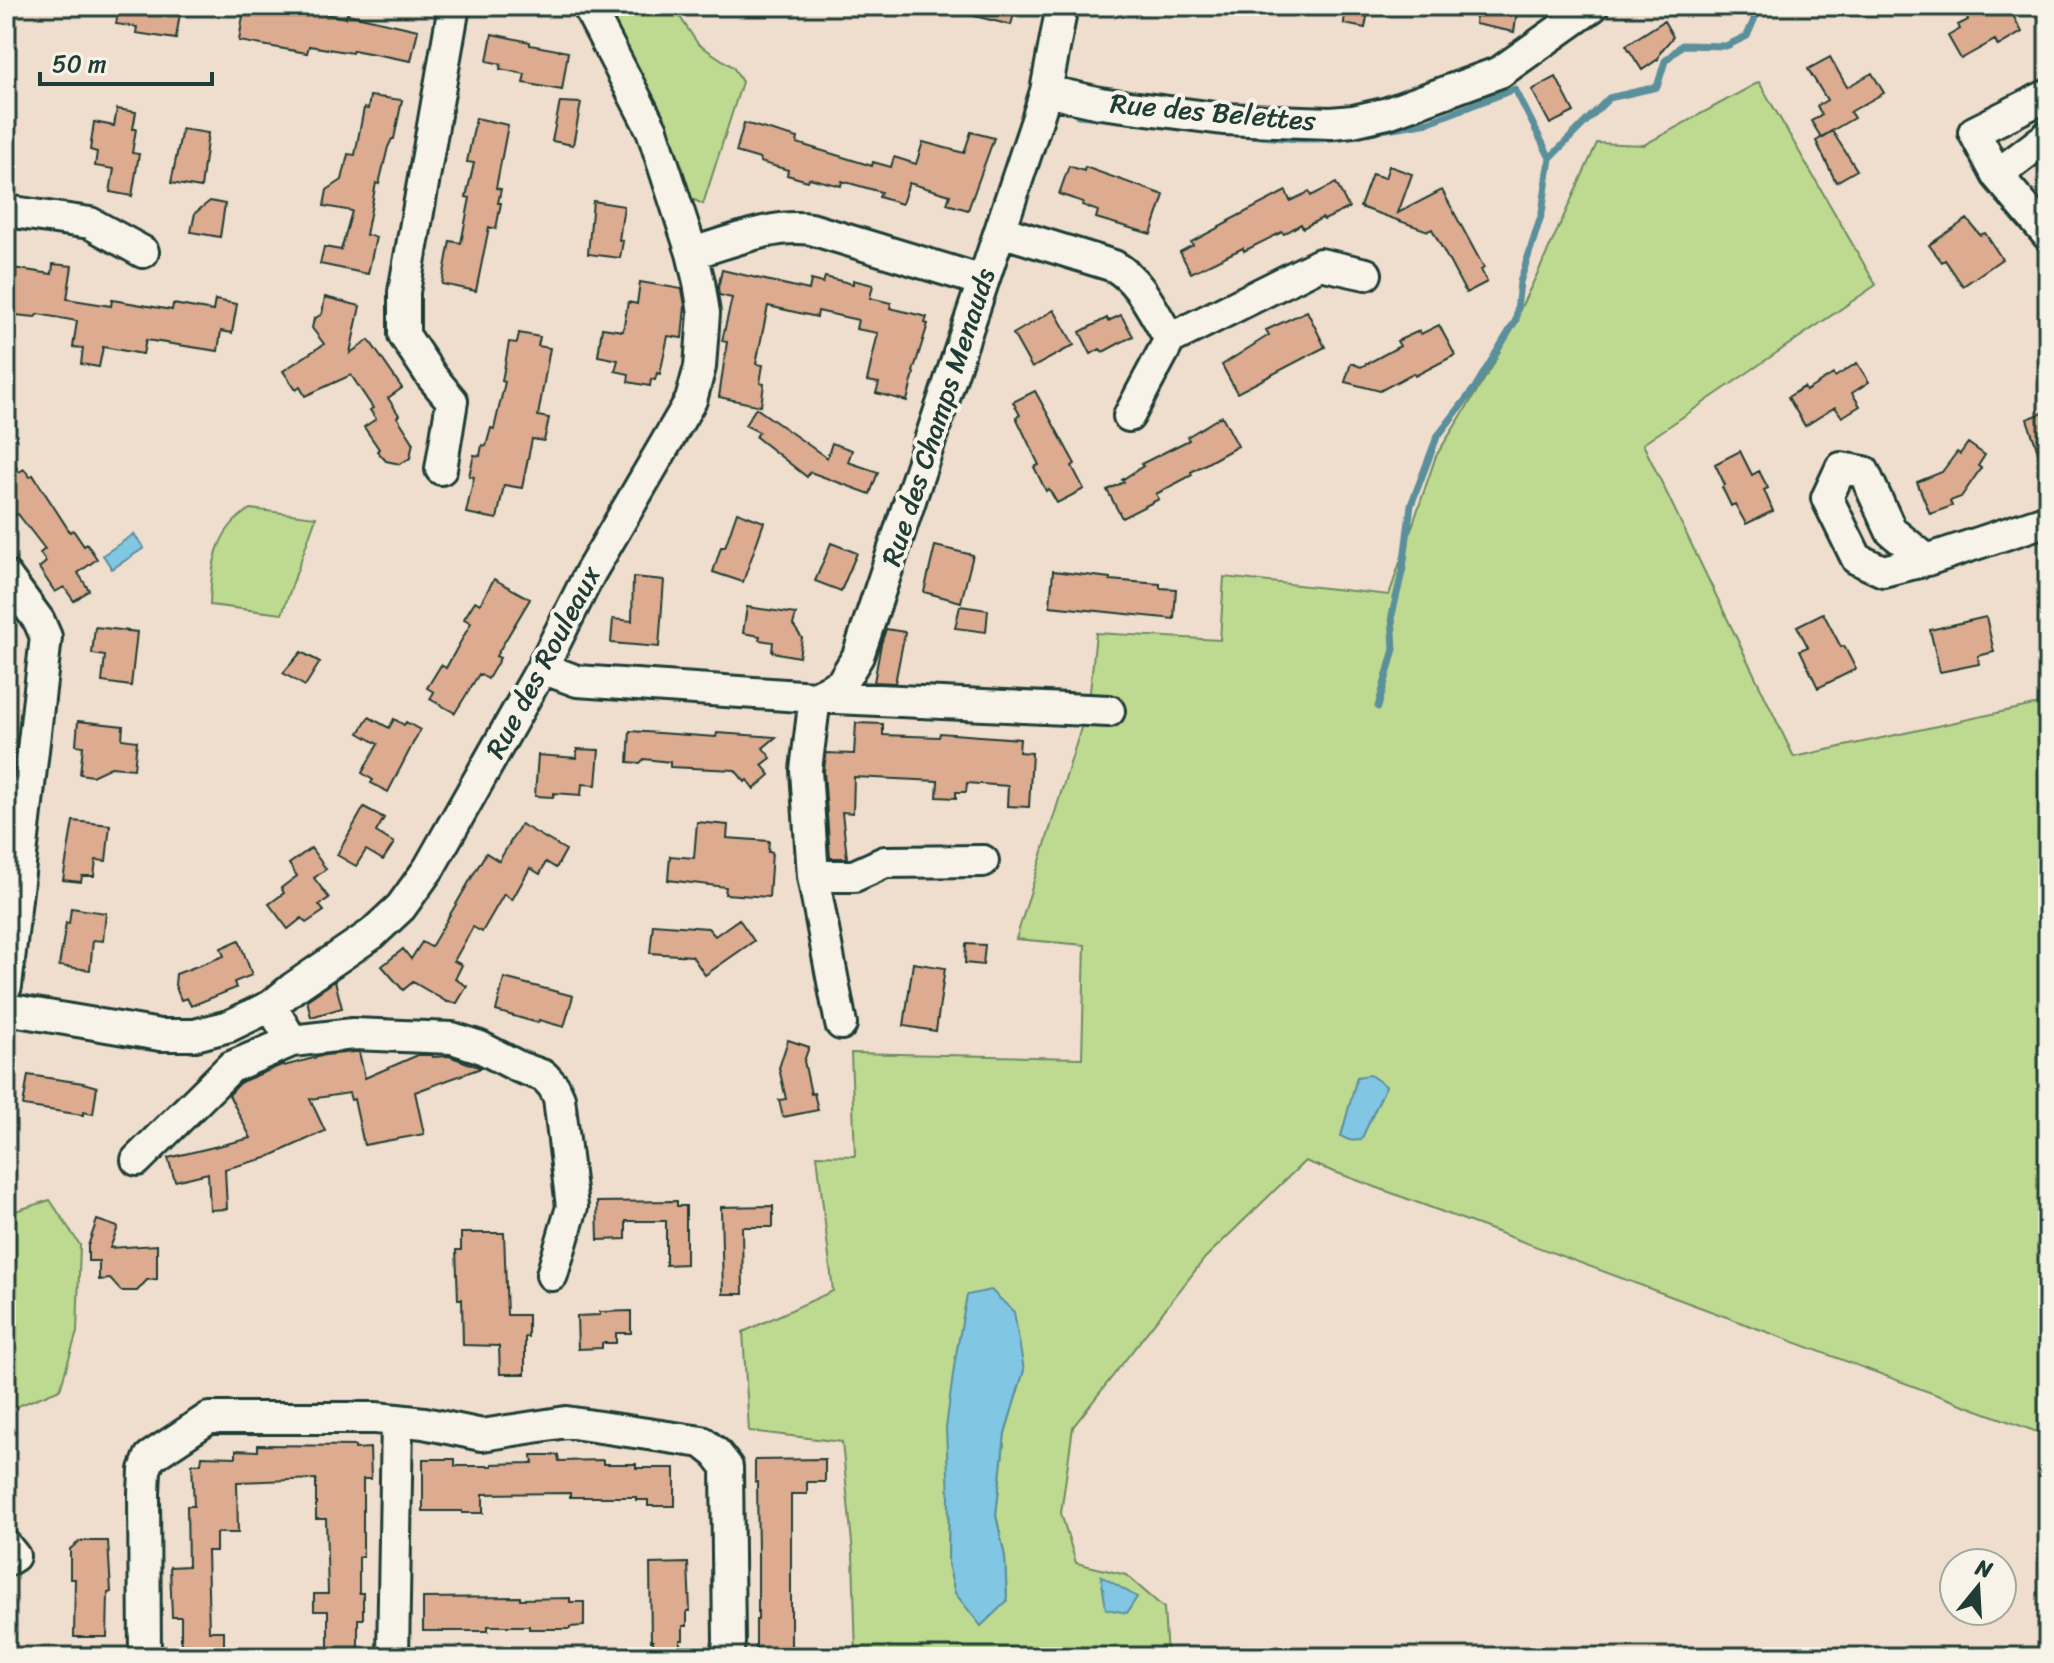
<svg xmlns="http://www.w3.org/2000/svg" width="2054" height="1663" font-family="Sriracha,sans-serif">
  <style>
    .green { fill: #bed990; stroke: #6e8b62; stroke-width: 2; fill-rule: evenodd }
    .water { fill: #81c6e2; stroke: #5a8f9c; stroke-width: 2 }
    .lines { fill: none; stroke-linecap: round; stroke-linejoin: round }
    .stream { stroke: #5a8f9c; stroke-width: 7 }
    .building { fill: #ddab8f; stroke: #1f3d34; stroke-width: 2 }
    .minor-casing { stroke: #1f3d34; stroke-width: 36 }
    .minor { stroke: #f7f3e8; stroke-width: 30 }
    .labels { text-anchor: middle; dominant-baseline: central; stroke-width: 8; stroke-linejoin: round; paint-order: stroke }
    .street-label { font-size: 28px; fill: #1f3d34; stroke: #f7f3e8 }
  </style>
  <rect width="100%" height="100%" fill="#efddcd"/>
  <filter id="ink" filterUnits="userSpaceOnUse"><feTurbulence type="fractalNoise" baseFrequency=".0125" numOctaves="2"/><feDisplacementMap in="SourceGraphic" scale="16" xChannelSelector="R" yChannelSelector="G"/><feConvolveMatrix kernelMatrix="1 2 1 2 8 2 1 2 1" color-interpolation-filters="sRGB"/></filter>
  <g filter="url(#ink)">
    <path class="green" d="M598,6h53l27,8 20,30 35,23 9,15 -39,122 -24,-11z
      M1759,82l117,203 -233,159 151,313 254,-55v734l-743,-275 -100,97 -132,169 -12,86 15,50 50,12 38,33 3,49h-311l-3,-104 -11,-111 -93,-11 -6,-99 90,-41 -16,-136 38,1 -4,-103 231,5 3,-113 -69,-6 73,-237 7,-69 124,7 4,-63 165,18 47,-139 56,-89 50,-103 55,-121 47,2zM1024,1370l-19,63 -9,82 9,42 2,44 -52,-8 -7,-29 1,-65z
      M250,509l66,8 -34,97 -72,-9c1,-38 5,-75 40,-96z
      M50,1200l30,45 -3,87 -17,57 -54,22v-197z"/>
    <path class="water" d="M134,534l10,14 -32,21 -9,-14z
      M1370,1075l16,11 -25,54c-8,1 -13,1 -20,-4l16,-59z
      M991,1290l23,22 10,58 -19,63 -9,82 9,42 2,44 -26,25 -26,-33 -7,-29 1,-65 -3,-71 9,-68 12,-65z
      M1101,1576l36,21 -10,16 -21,-4z"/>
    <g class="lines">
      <path class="stream" d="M1078,115l20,2
        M1369,132l60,-10 86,-33 35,69 59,-60 48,-11 8,-26 17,-16 44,1 21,-10 13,-30
        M1242,134c35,4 71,8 107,2
        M1378,707l16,-58 -2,-34 11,-47 8,-63 26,-68 37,-48 42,-69 4,-38 22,-69 8,-55"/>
    </g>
    <path class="building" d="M119,6h62l-5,33 -40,-6 1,-6 -21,-3z
      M962,6h54l-5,19 -49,-12z
      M1345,6h24l-4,22 -21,-4z
      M1477,6h41l-4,26 -39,-8z
      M1986,6h22l14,26 -24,14 -3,-6 -34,19 -13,-23 12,-7 -2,-4 10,-5 -1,-4z
      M244,9l33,5 1,-4 21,4 1,-5 46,9 1,-4 71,16 -7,31 -58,-11 -1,3 -43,-7 -2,7 -68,-12z
      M1664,21l9,16 -12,14 -3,8 -16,11 -16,-25z
      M492,34l38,8v3l38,7 -6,38 -39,-7 2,-9 -25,-5 1,-5 -14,-3z
      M1830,57l17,30 25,-14 12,20 -34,19 4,6 -33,19 -10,-16 11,-6 -5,-9 10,-6 -19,-31z
      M1556,77l18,35 -24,12 -18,-34z
      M370,96l32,4 -8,39h-2l-4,8 -9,37 -3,-1 -10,52 10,2 -8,37 -48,-10 4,-17 17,3 11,-39 -28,-5 3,-16 15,-10 6,-26 7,1 9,-47 4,1z
      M560,102l21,1 -8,42 -21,-4z
      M117,109l19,3 -3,17h3l-4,24 7,1 -7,42 -22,-4 4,-23 -19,-3 2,-14 -7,-2 4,-28 20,4z
      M476,118l32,7 -12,63 5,1 -3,14h3l-5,26 -7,-2 -13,64 -34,-7 8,-43 11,2 9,-45 -4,-1 8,-34 -7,-1z
      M744,123l54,15 -1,5 75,23 1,-4 18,5 3,-10 22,7 7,-22 41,11 7,-21 23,6 -26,72 -21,-6 3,-9 -41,-12 -7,21 -23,-7 2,-5 -39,-11 -1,5 -32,-8 -1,3 -21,-6 1,-5 -28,-8v-3l-24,-7z
      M182,129l26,4 -7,55 -30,-5z
      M1832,131l25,39 -21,12 -20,-41z
      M1069,166l15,5 1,-4 79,28 -13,39 -55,-16 2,-7 -16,-6 1,-3 -24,-8z
      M1389,166l23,8 -14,39 44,-23 42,78 -3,2 6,12 -21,11 -34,-64 -4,2 -68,-24 12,-33 13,4z
      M1336,183l13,25 -25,12 -2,-2 -19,10 -2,-4 -17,10 -2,-2 -38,19 -1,-3 -52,25 -11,-21 13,-7 -2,-3 38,-20 -1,-1 58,-30 4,10 19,-9 2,4z
      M210,201l15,3 -5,33 -29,-5 4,-19z
      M593,201l31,5 -5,34 4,1 -3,17 -32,-4z
      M1967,219l13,16 5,-2 17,26 -39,27 -18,-26 -3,2 -13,-17z
      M53,264l19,2 -5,33 44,7 1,-6 60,10 1,-6 40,7 2,-11 22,4 -5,29 -11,-2 -3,20 -72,-11 -3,14 -40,-7 -4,20 -18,-3 2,-16 -10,-1 4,-26 -39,-7 -3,3 -29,-3v-47l46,7z
      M722,270l87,20 2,-10 12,3 2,-6 28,7v-4l20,5 -3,13 21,5 -1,5 37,9 -2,6 3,1 -15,48 1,1 -7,28 -31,-8 3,-10 -12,-2 11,-48 -22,-4 2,-9 -40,-9 -1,6 -49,-11 -12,58 7,1 -3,18 4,1 -3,22 -42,-9 8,-55 -5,-1 10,-43 -13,-3 -1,-7z
      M640,282l42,7 3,17 -3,32 -14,-2 -8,38 -3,-1 -2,7 -4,-1 -1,7 -22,-4 1,-8 -14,-3 3,-11 -20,-4 4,-28 21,3 5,-29 9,2z
      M325,297l35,9 -10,47 19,-13 33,48 -14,10 11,17 -2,2 16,25 -3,16 -10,6 -14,-3 -9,-10 2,-2 -15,-22 12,-8 -6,-9 3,-2 -22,-33 -46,21 -5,-9 -4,3 -13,-19 41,-27 -12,-16 2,-9 8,-5z
      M1054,310l20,35 -42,23 -19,-34z
      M1307,311l18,36 -88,46 -15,-28 47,-30 -3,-5z
      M1121,315l12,21 -30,16 -3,-3 -9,5 -11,-22 27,-14 1,3z
      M1439,325l16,30 -40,21 -2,-3 -33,18 -35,-9 6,-19 10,4 39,-21 -3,-5 22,-10 2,3z
      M519,333l21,4 -2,9 12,2 -12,68 11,2 -5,23 -12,-2 -10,49 -18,-3 -7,34 -31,-6 8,-36 -5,-1 5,-21 6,1 2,-11 4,1 5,-18 3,1 11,-47 -3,-1 7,-39 8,1z
      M1857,363l12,19 -17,11 8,13 -18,11 -7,-10 -30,19 -17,-29 16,-10 2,4 27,-17 2,3z
      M1035,391l40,73 -3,2 12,23 -27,14 -8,-14 -3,2 -12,-24 5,-2 -23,-48 4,-2 -7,-13z
      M756,408l71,50 5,-15 20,7 -4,12 30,10 -8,22 -60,-22 -3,5 -51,-40 3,-5 -14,-7z
      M2048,411v60l-3,1 -18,-53z
      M1222,416l16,30 -47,26 1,3 -36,19 3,5 -37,19 -15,-28 17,-8 -2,-2 21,-14 -2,-2 48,-24 -2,-3z
      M1968,443l17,12 -7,11 3,2 -20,29 -11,4 2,5 -22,8 -13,-32 25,-10 15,-20 3,2z
      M6,451l13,21 5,-3 6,8 3,-2 37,57 3,-2 11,16 3,-2 10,15 -19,14 11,17 -15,11 -10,-14 -9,5 -16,-24 7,-6 -6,-9 5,-4 -27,-35 -6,3 -6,-11z
      M1740,451l12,24 7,-4 9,17 -4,2 9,21 -27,13 -11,-20 -4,2 -9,-19 3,-2 -10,-21z
      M737,512l27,10 -21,60 -30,-10 8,-25h4z
      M831,543l26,10 -16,38 -26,-10z
      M935,546l38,9 -12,47 -37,-10z
      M1053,571l57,7v2l50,4v4l16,1 -2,30 -124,-13z
      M633,577l31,3 -5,67 -48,-4 2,-24 19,2z
      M494,579l36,20 -34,57 4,2 -12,21 -9,-5 -24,39 -25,-14 4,-7 -7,-4 14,-23 5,3 25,-45 -7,-4 11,-18 5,3z
      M960,606l28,4 -2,22 -31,-4z
      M747,607l49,7 -3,11 9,13 -3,19 -27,-5 1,-10 -14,-2 1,-4 -17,-3z
      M1823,613l18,34 3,-1 12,23 -38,19 -18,-38 8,-3 -11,-21z
      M1986,617l8,35 -16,4 1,8 -39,8 -10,-42z
      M95,627l42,5 -6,54 -29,-4 3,-26 -13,-2z
      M886,629l19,3 -10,51 -21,-1 7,-38z
      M301,652l19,10 -15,24 -22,-13z
      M369,717l20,11 5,-9 10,6 2,-3 14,8 -32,62 -17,-9 2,-3 -11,-7 16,-29 -19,-11z
      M78,721l45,5 -1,13 15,2 -3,28 -23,-2 -19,9 -12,-2 3,-28 -7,-1z
      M856,723l27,1v11l56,2 1,-4 80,6 -1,13 13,1 -3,54 -22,-1 1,-20 -41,-3 -1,9h-10v6l-19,-1 1,-16 -84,-4 -1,36 -11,-1 5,46h-17l-6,-87 2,-18 28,1z
      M630,731l86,6 1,-4 59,4 -13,11 8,10 -9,7 8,10 -16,14 -7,-9 -2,2 -10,-12 -65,-3v-5l-26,-3 -4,4 -12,-1z
      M577,749l22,1 -3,35 -14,-1 -1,11 -27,-2 -1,4 -18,-1 3,-41 39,3z
      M364,807l20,11 -8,14 18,11 -11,17 -17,-10 -10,16 -19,-11z
      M73,821l37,4 -4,36 -10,-1 -2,16h-12l-1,6 -18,-2z
      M697,822l31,3 -1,13 42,3 -1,11h4l-3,45 -44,-3 1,-7 -58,-7 2,-24 24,2z
      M521,824l45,26 -10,18 -10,-6 -6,12 -10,-6 -18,32 -8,-6 -22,38 -9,-5 -19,34 8,4 -7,14 12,7 -10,17 -10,-1 -34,-20 -10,8 -21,-24 21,-17 8,10 11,-17 9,5 55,-94 13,8z
      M311,848l15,21 -12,9 15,20 -10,7 5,6 -18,12 -4,-5 -14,11 -19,-25 15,-11 -3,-5 16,-12 -8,-12z
      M71,908l35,5 -3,28 -10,-1 -3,30 -31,-4 7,-43 3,1z
      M739,919l15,22 -49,34 -13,-19 -42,-3 3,-29 55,4 7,8z
      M239,940l13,35 -18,7 2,6 -45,18 -4,-8 -6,2 -6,-15 1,-11 48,-18 -3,-8z
      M966,944l19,1 -2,20 -18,-2z
      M913,963l32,5 -9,63 -32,-5z
      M504,978l69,18 -9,31 -25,-7 -1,3 -42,-12z
      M335,981l7,27 -31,9 -4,-17z
      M788,1040l21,7 -5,14 7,33 3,-1 4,17 -35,7 -4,-17 7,-1 -7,-31z
      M354,1052h5l6,26 53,-23h14l1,2 16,-1 32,12 -66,24 9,42 -60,11 -10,-46 -3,1 -2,-7 -39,6 15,32 -59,27 -41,11 2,40 -17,1 -2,-37 -33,8 -7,-23 83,-20 -22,-43 12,-13 43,-18v2l41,-11z
      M28,1075l55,8 14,4 -4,27 -10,-2v3l-60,-9z
      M677,1201v5h9v58l-20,1v-44h-40v18l-28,1 -1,-38z
      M773,1206v21h-31l1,67h-20l-2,-87z
      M97,1220l21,7 -8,21 47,-3v34l-10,1 -10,11h-16l-11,-12 -11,1v-19h-11v-15z
      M461,1233h43l3,82h21v22h-3v37h-25l-1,-28 -36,-1 -1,-46h-4l-2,-49h5z
      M631,1311v22h-15v10h-14v5l-24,1 -1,-33 23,-1v-3z
      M258,1445l97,1v3l15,-1 1,31h-8v78h-4v36h4v26h-5v33h-3v5h-27v-46h-14v-17h14l-2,-75h-10v-40l-79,3 1,51h-22v18h-9l2,80h15v26h-43v-40h-9l-2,-50 18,-1 -1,-60h7l-2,-42h9l1,-8 34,1v-7l22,1z
      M532,1455h26l1,6 44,-1v4h33v4h39v38h-27v-6h-12v-3h-66v-4l-87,1v19h-21v-2h-39v-52h32v7h37v-2l41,-1z
      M825,1459v23h-18v12h-16v163h-35v-37h2v-65l-1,-73h-2v-22z
      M80,1541h28l3,51 -3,1 -1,44h-33l1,-58h-5v-30z
      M688,1563l2,48h-3v15h-4v14h-3v11h-27v-10h-2l-1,-77z
      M520,1597v2l50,-1v4h14v24l-14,1v2h-41v-3h-41v5h-65v-33z"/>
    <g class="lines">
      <defs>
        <path id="minor" d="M1046,91l54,12 123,16 108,4 22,-2 35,-8 112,-41 93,-66
          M2048,95l-74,37 23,43 51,60
          M1997,175l51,-39
          M6,211l84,12 53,29
          M1001,231l113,35c27,15 40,48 56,73l-41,77
          M692,253c36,-10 81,-30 119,-24l172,52
          M1170,339l150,-75 46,10
          M441,469l11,-68 -20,-24 -28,-42v-43l50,-286
          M1927,560l-36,-29 -27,-59 -23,-4 -14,30 30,61 26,12 44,-11 121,-40
          M6,576l33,45 7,16 -40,349
          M542,668l35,13 238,16 294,14
          M815,697l26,-13 17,-28 179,-536 9,-29 16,-85
          M815,697l-9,73 7,106 28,148
          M813,876h41l31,-14 98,-1
          M271,1006l21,35 61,-7 99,4 28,9 39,20 25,9 10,11 5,11 13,109 -20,68
          M6,1009l154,26h35l34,-9 42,-20 22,-18 79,-54 29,-27 28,-39 113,-200 48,-95 101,-173 9,-33 4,-54 -5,-31 -7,-29 -40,-123 -64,-124
          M137,1160l94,-93 61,-26
          M6,1546l8,10 -8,5
          M145,1657l-1,-164 1,-23 5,-13 59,-39h166l22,2
          M393,1657l4,-237 27,3 58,12 84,-13 136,20 14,11 11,14 2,175 -2,15"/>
      </defs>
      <use href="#minor" class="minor-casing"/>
      <use href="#minor" class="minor"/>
    </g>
  </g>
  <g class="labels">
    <g class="street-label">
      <text transform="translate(1213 112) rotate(5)">Rue des Belettes</text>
      <text transform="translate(938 417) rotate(-72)">Rue des Champs Menauds</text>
      <text transform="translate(543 662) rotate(-62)">Rue des Rouleaux</text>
    </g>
  </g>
  <rect width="2054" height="1663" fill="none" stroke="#f7f3e8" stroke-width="32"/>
  <rect x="16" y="16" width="2022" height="1631" fill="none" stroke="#1f3d34" stroke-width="3" filter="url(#ink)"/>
  <g transform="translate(1978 1587) rotate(18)"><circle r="38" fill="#f7f3e8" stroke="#a1aaa0" stroke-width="2"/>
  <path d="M0-6L14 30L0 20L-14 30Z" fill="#1f3d34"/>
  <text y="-12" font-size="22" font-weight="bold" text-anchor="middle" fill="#1f3d34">N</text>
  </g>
  <path d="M40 72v12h172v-12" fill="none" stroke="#1f3d34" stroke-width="4"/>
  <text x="52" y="72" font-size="24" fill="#1f3d34" stroke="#f7f3e8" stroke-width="6" paint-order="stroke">50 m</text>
</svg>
